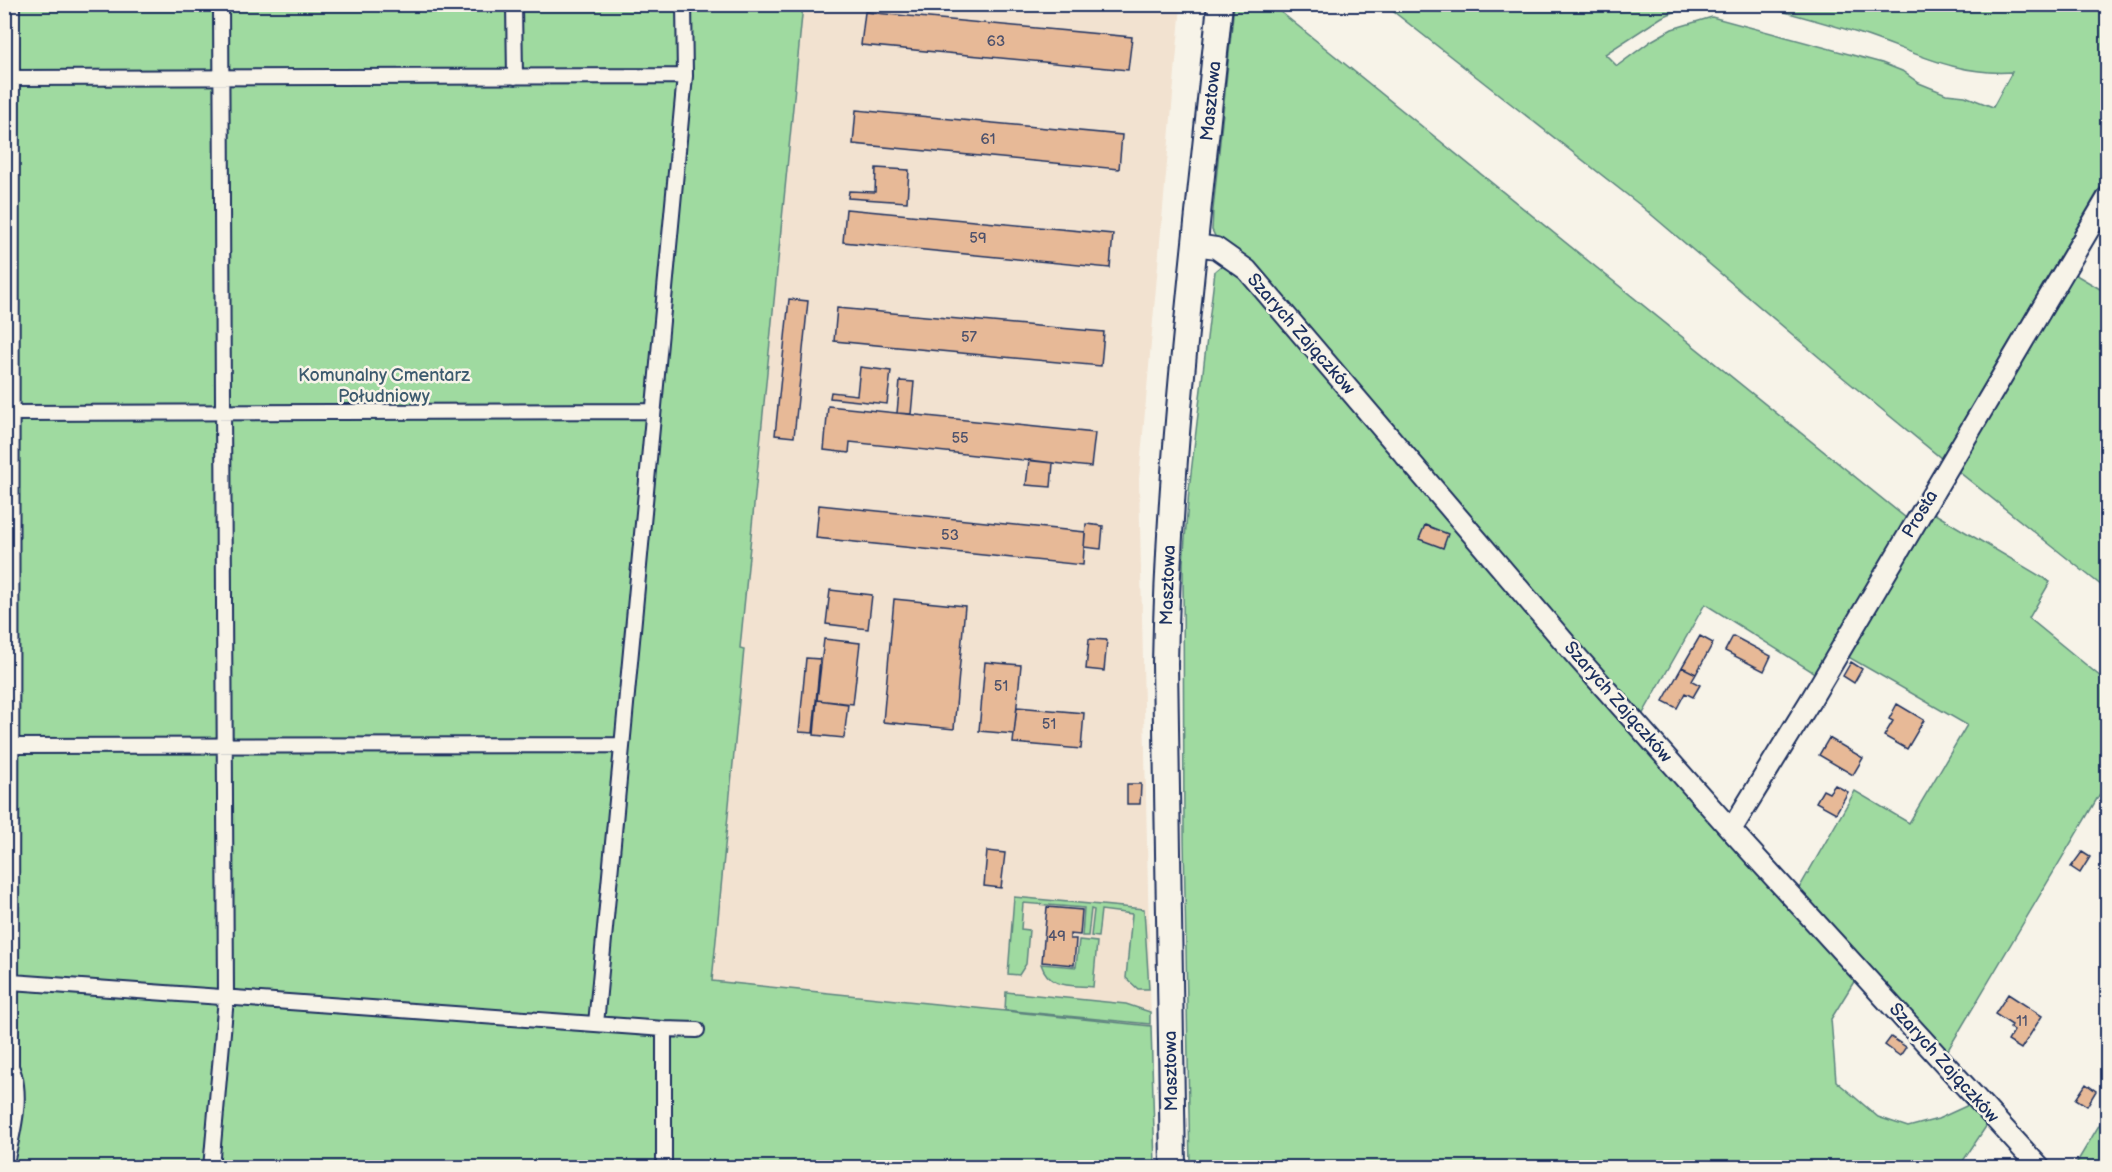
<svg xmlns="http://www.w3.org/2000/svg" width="2112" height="1172" font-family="'Balsamiq Sans',sans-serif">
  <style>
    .built { fill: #f2e2d0 }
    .green { fill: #9fdaa0; stroke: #5d847f; stroke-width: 1.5 }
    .building { fill: #e7b997; stroke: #1b2f5e; stroke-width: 1.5 }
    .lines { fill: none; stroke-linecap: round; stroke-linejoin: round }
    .pedestrian-casing { stroke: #1b2f5e; stroke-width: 18 }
    .minor-casing { stroke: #1b2f5e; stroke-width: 24 }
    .tertiary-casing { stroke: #1b2f5e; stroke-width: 28 }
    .pedestrian { stroke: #f7f3e8; stroke-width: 14 }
    .minor { stroke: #f7f3e8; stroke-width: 20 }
    .tertiary { stroke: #f7f3e8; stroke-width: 24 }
    .labels { text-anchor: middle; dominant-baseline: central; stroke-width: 5; stroke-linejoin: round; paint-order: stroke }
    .number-label { font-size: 15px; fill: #4e526c }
    .street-label { font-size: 18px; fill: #1b2f5e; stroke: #f7f3e8 }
    .park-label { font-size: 18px; fill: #3c5a6e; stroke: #f7f3e8 }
  </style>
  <rect width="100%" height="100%" fill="#f7f3e8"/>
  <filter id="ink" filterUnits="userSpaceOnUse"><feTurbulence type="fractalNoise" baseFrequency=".0167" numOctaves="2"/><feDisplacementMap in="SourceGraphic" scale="12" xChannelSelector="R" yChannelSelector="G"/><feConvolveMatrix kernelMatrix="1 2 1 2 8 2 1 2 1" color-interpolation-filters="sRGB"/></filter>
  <g filter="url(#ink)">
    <path class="built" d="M803,5h378l-42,474 12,547 -439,-45 32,-332 -4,-1z"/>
    <path class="green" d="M5,5h798l-63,643 4,1 -32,332 439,45 4,141 -1150,1z
      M1234,5h38l634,513 -90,156 -111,-70 -64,113 -424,-477 -5,-10 1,-20z
      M1385,5h306l-29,12 -57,37 12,12 34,-25 21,-12 40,-12 170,46 20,8 17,12 27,11 19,2 28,11 19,-35c-57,4 -99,-21 -151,-38 -34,-11 -68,-20 -102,-29h348v171l-166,282 -101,-83 -200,-170z
      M1221,266l22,11 147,176 155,180 310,347 -24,39 5,62 42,36 30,10 30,-8 37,-17 14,20 -30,45 -769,1 -6,-327 -1,-278 6,-73 26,-219z
      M2071,272l36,21v297l-153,-122z
      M1930,511l120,71 -21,36 78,64v113l-6,-3 -156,263 -148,-163 58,-101 54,32 58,-98 -122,-70z
      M1014,897l130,12 5,80h-11l-12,-11 6,-64 -31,-4 -3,27 -7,-1 3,-26 -3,-1 -3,27h-6l2,-28 -61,-5 -2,26 8,1 -3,34 -7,11 -11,-1z
      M1079,940l18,2 -4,45c-23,-2 -44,2 -52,-23l35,3z
      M1006,992l120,12 24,8v12l-145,-14z
      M2107,1112v55h-33z"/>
    <path class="building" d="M865,12l267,25 -4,33 -267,-25z
      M856,110l266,25 -3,34 -266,-25z
      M876,168l33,2 -2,32 -59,-4 1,-7 26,1z
      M846,209l267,25 -3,34 -267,-26z
      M789,299l19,2 -14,136 -19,-2z
      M837,308l267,24 -3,34 -267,-25z
      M860,367l31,4 -4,33 -57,-6 1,-6 26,3z
      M900,381l14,1 -3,32 -14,-1z
      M828,406l267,27 -4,34 -241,-25 -1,11 -25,-3z
      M1029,460l24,3 -2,24 -25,-2z
      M819,505l266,27 -2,33 -267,-27z
      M1086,524l17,2 -2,23 -17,-2z
      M1425,525l23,9 -5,14 -24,-9z
      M830,590l42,5 -4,34 -42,-5z
      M894,599l71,7 -11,123 -71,-7z
      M1700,636l13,7 -17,31 -14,-7z
      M1733,636l38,20 -7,15 -39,-20z
      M824,639l36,4 -7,61 -36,-4z
      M1089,639l18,1 -3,31 -18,-2z
      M806,658l14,1 -7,74 -14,-1z
      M985,662l36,3 -7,69 -35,-3z
      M1851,662l11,7 -8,14 -11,-7z
      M1682,667l14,7 -4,7 8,4 -7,12 -8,-4 -8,15 -14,-7z
      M817,700l31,4 -4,34 -30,-3z
      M1897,704l27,16 -17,29 -23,-13 9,-15 -4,-2z
      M1017,707l67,6 -3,36 -68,-6z
      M1829,738l34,20 -10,17 -34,-20z
      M1127,784h14l-1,20h-13z
      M1835,785l13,7 -12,21 -20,-11 7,-12 6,3z
      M987,851l18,2 -4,35 -17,-2z
      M2082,852l8,5 -10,16 -9,-6z
      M1047,907l35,3 -2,25 -10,-1v5h6l-2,26 -32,-3z
      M2008,994l34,22 -21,33 -13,-8 6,-10 -4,-3 2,-3 -17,-11z
      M1891,1037l15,10 -6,9 -15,-11z
      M2086,1084l10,7 -9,15 -11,-7z"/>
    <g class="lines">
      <defs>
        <path id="pedestrian" d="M514,4l1,73
          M4,78l681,-2
          M5,413l648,-2
          M4,746l618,-1
          M12,982l652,47 33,1
          M596,1024l89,-948 -1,-72
          M11,1065l1,-1061
          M5,1168c7,-35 22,-79 1,-111
          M211,1168l15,-170 -5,-994
          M664,1168v-139"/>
        <path id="minor" d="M1196,245l20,3 31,22 331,388 153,172 309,338
          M1731,830l81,-132 296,-501"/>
        <path id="tertiary" d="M1173,1168l-8,-504c4,-220 33,-440 55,-660"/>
      </defs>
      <use href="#pedestrian" class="pedestrian-casing"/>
      <use href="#minor" class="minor-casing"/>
      <use href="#tertiary" class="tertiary-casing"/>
      <use href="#pedestrian" class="pedestrian"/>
      <use href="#minor" class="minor"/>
      <use href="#tertiary" class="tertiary"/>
    </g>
  </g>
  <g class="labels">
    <g class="number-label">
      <text x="996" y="41">63</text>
      <text x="988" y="139">61</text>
      <text x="978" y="238">59</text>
      <text x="969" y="337">57</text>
      <text x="960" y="438">55</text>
      <text x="950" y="535">53</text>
      <text x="1001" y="686">51</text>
      <text x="1049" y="724">51</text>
      <text x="1057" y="936">49</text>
      <text x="2022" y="1021">11</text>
    </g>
    <g class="street-label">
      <text transform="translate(1211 101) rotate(-84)">Masztowa</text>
      <text transform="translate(1301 334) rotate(49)">Szarych Zajączków</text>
      <text transform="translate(1920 514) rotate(-59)">Prosta</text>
      <text transform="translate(1168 585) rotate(-88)">Masztowa</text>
      <text transform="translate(1618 702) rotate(49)">Szarych Zajączków</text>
      <text transform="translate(1944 1063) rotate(48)">Szarych Zajączków</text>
      <text transform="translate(1171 1071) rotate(-91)">Masztowa</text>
    </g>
    <g class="park-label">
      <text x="384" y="375">Komunalny Cmentarz<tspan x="384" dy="21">Południowy</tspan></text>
    </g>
  </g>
  <rect width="2112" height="1172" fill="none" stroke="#f7f3e8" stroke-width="24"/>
  <rect x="12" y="12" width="2088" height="1148" fill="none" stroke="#1b2f5e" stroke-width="2" filter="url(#ink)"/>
</svg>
